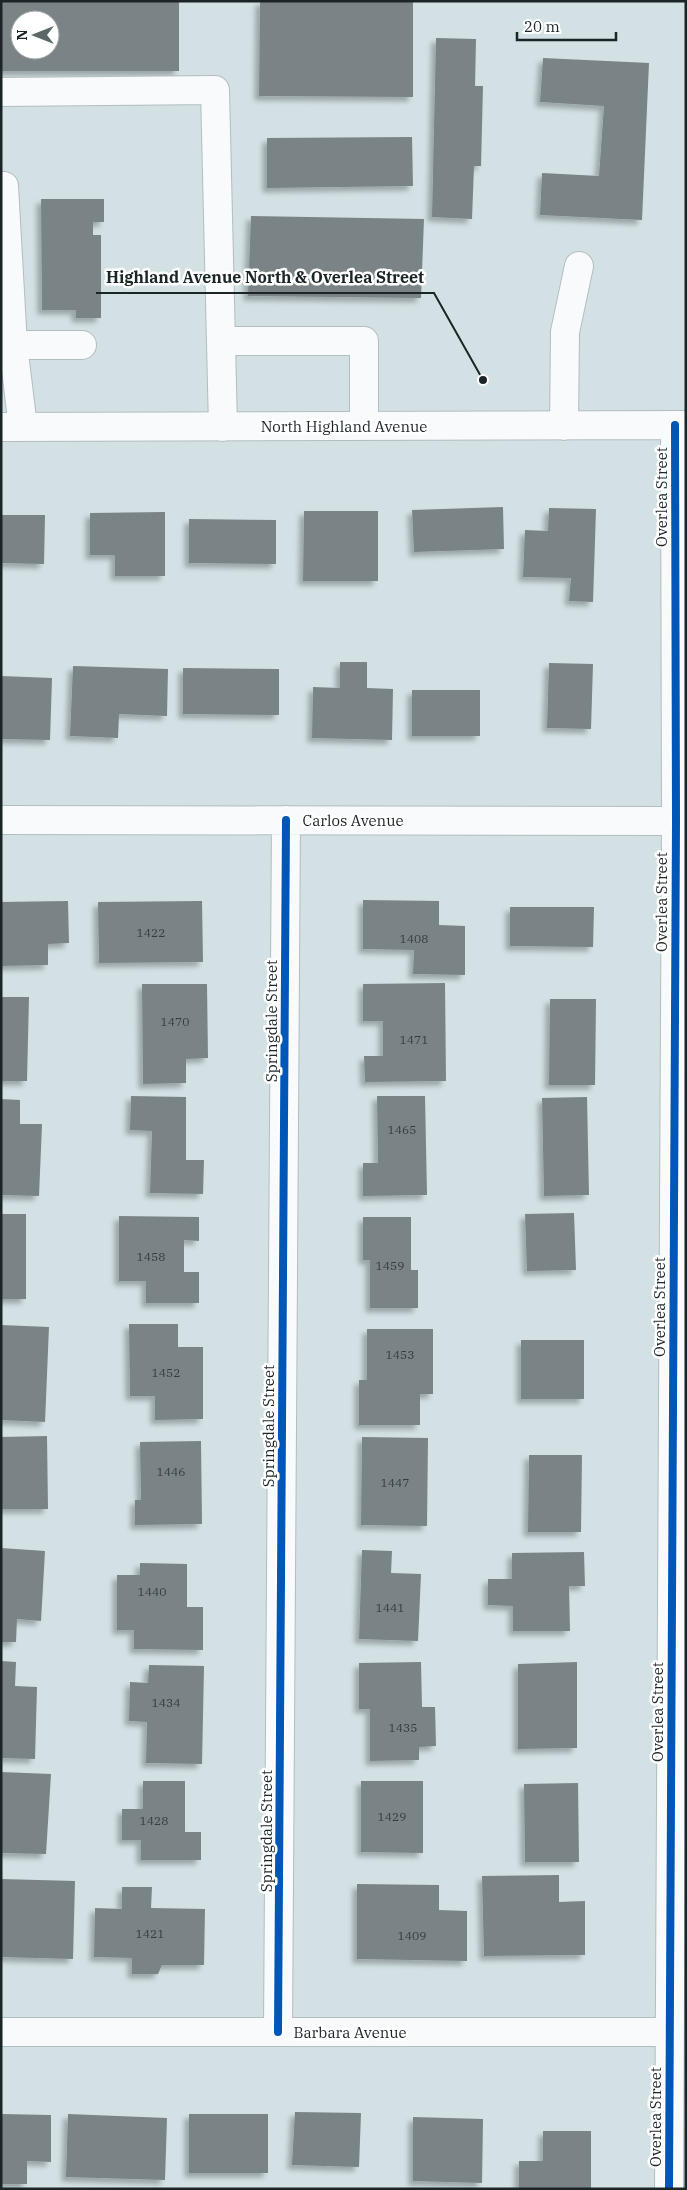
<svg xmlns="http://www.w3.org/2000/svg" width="687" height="2190" font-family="'IBM Plex Serif',serif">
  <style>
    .building { fill: #7a8486; fill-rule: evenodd; filter: url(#shadow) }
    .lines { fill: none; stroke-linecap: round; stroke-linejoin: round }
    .minor-casing { stroke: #b2bdbf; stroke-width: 30 }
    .minor { stroke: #f8fafb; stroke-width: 28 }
    .cycleway-casing { stroke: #fff; stroke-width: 11 }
    .cycleway { stroke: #0057b8; stroke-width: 8 }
    .labels { text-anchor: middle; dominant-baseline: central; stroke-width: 5; stroke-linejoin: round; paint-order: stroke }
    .number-label { font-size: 12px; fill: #333c3e }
    .street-label { font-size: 15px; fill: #1b2426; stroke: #fff }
    .leader { fill: none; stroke: #1b2426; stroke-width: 2 }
    .callout-dot { fill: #1b2426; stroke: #fff; stroke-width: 2 }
    .callout-label { font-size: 16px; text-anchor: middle; font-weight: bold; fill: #1b2426; stroke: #fff; stroke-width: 5; stroke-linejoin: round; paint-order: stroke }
  </style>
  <defs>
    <filter id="shadow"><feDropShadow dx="-4.5" dy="4.5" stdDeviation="2.5" flood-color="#0004"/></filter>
  </defs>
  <rect width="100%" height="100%" fill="#d3e1e4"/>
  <path class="building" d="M1,1h178v70h-178zM20,20h30v30h-30z
    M260,1h153v96l-154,-1z
    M436,38l40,1 -1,47h8l-2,80h-7l-2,53 -40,-2z
    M543,58l106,5 -7,157 -102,-5 2,-42 57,3 5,-70 -64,-4z
    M412,137l1,49 -146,2v-50z
    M41,199h63v23h-11v13h8v83h-25v-8h-34z
    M251,216l173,3 -3,79 -173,-2z
    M503,507l1,42 -90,3 -2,-42z
    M549,508l47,1 -3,93 -24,-1 2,-23 -48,-1 2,-47 23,1z
    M304,511h74v70h-75z
    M165,512v64h-50v-21h-25v-42z
    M1,515h44l-1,49 -43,-1z
    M189,519l87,1v44l-87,-1z
    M340,662h27v26l26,1 -1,51 -80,-2 1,-51 27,1z
    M549,663l44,1 -2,65 -44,-1z
    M73,666l95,3 -1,47 -48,-2 -1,24 -48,-2z
    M183,668l96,1v46l-96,-1z
    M1,676l51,2 -2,62 -49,-1z
    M412,690h68v46h-68z
    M363,900l76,1v24l26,1v49l-52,-1 1,-24 -51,-1z
    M68,901l1,42 -21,1v21l-47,1v-64z
    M202,901l1,61 -104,1 -1,-61z
    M510,907h84l-1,40 -83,-1z
    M445,983l1,98 -81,1 -1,-26h19v-35h-20v-37z
    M142,984h65l1,74 -22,1v24l-43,1z
    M1,997h28l-2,84h-26z
    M550,999h46l-1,86h-46z
    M131,1096l55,1v63h18l-1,34 -53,-1 2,-62 -22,-1z
    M377,1096h48l2,99 -64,1v-33h15z
    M587,1097l2,98 -45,1 -2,-98z
    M1,1099l19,1v24h22l-3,72 -38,-1z
    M574,1213l2,57 -49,1 -2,-57z
    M1,1214h25v85h-25z
    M119,1216l80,1v24l-15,-1v32h15v31h-53v-22h-27z
    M363,1217h48v53h7v38h-48v-48h-7z
    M129,1324h49v23h25v72l-48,1v-24h-25z
    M1,1325l48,2 -4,95 -44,-2z
    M367,1329h66v65h-13v31h-61v-45h8z
    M521,1340h63v59h-63z
    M47,1436l1,73h-47v-72z
    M362,1437l66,1 -1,88 -66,-1z
    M201,1441l1,83 -67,1v-25h6l-1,-58z
    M529,1455h53l-1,77h-53z
    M1,1548l44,3 -4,70 -24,-2 -1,23h-15z
    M362,1550l30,1 -1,22 30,1 -3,67 -59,-2z
    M584,1552l1,34h-16l1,45h-57v-25l-25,-1v-26h24v-26z
    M140,1563l47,1v43h16v43l-69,-1v-19h-17v-55h23z
    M1,1661l15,1 -1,24 22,1 -2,72 -34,-1z
    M421,1662l1,45h13l1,39 -17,1v13l-49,1v-52h-11v-46z
    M577,1662v86l-59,1v-85z
    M149,1665l55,1 -2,98 -56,-1 1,-41 -18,-1 1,-39 18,1z
    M1,1772l50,2 -5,80 -45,-1z
    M143,1781h42v51h16v28h-60v-20h-19v-31h21z
    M361,1781h62v72l-62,-1z
    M578,1783l1,79h-54l-1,-78z
    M559,1875v27l26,-1v54l-101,1 -2,-80z
    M1,1879l74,2 -2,78 -72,-2z
    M357,1884l82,1v25l28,1v50l-110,-2z
    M122,1887h30l-1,21 54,1 -1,56h-42l-4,9h-26v-16l-38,-1 1,-49 27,1z
    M295,2112l66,1 -2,54 -67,-2z
    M1,2114l50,1v47l-24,-1v23h-26z
    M68,2114l99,4 -2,62 -99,-3z
    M189,2114h79v59h-79z
    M413,2117l70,2 -1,64 -69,-2z
    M543,2131h48v58h-72v-28h24z"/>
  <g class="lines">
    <defs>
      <path id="minor" d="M1,92l214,-2 8,337
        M4,186l9,159 10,82
        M221,341h143v85
        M13,345h69
        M564,426l1,-94 14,-66
        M1,427l685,-2
        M1,820l675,1
        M1,2032h668
        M278,2032l8,-1212
        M669,2189l7,-1368 -1,-396"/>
    </defs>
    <use href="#minor" class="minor-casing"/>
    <use href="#minor" class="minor"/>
    <defs>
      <path id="cycleway" d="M278,2032l8,-1212
        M669,2189l7,-1368 -1,-396"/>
    </defs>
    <use href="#cycleway" class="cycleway-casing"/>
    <use href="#cycleway" class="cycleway"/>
  </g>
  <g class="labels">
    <g class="number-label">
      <text x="151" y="932">1422</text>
      <text x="414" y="938">1408</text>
      <text x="175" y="1021">1470</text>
      <text x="414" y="1039">1471</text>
      <text x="402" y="1129">1465</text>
      <text x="151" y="1256">1458</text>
      <text x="390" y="1265">1459</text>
      <text x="400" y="1354">1453</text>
      <text x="166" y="1372">1452</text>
      <text x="171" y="1471">1446</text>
      <text x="395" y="1482">1447</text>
      <text x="152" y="1591">1440</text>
      <text x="390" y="1607">1441</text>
      <text x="166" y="1702">1434</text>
      <text x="403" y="1727">1435</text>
      <text x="392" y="1816">1429</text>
      <text x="154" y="1820">1428</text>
      <text x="150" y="1933">1421</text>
      <text x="412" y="1935">1409</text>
    </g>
    <g class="street-label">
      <text x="344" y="426">North Highland Avenue</text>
      <text transform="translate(661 497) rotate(-90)">Overlea Street</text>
      <text x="353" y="820">Carlos Avenue</text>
      <text transform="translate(661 902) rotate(-90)">Overlea Street</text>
      <text transform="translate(271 1021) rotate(-90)">Springdale Street</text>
      <text transform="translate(659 1307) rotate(-90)">Overlea Street</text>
      <text transform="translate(268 1426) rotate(-90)">Springdale Street</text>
      <text transform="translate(657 1712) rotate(-90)">Overlea Street</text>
      <text transform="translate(266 1831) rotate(-90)">Springdale Street</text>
      <text x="350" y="2032">Barbara Avenue</text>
      <text transform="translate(655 2117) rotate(-90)">Overlea Street</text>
    </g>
  </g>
  <path class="leader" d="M483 380L434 293H96"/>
  <circle class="callout-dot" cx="483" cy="380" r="5"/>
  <g class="callout-label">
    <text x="265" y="283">Highland Avenue North &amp; Overlea Street</text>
  </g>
  <rect width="687" height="2190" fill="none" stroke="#1b2426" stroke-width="5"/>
  <g transform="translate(35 35) rotate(270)"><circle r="24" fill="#ffffff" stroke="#a4a7a8"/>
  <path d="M0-4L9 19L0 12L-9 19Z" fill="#5b6668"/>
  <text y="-8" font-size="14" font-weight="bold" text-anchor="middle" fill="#1b2426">N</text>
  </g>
  <path d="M517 32v8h99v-8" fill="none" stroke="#1b2426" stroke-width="2.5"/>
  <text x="524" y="32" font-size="15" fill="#1b2426" stroke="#ffffff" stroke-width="4" paint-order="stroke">20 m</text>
</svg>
